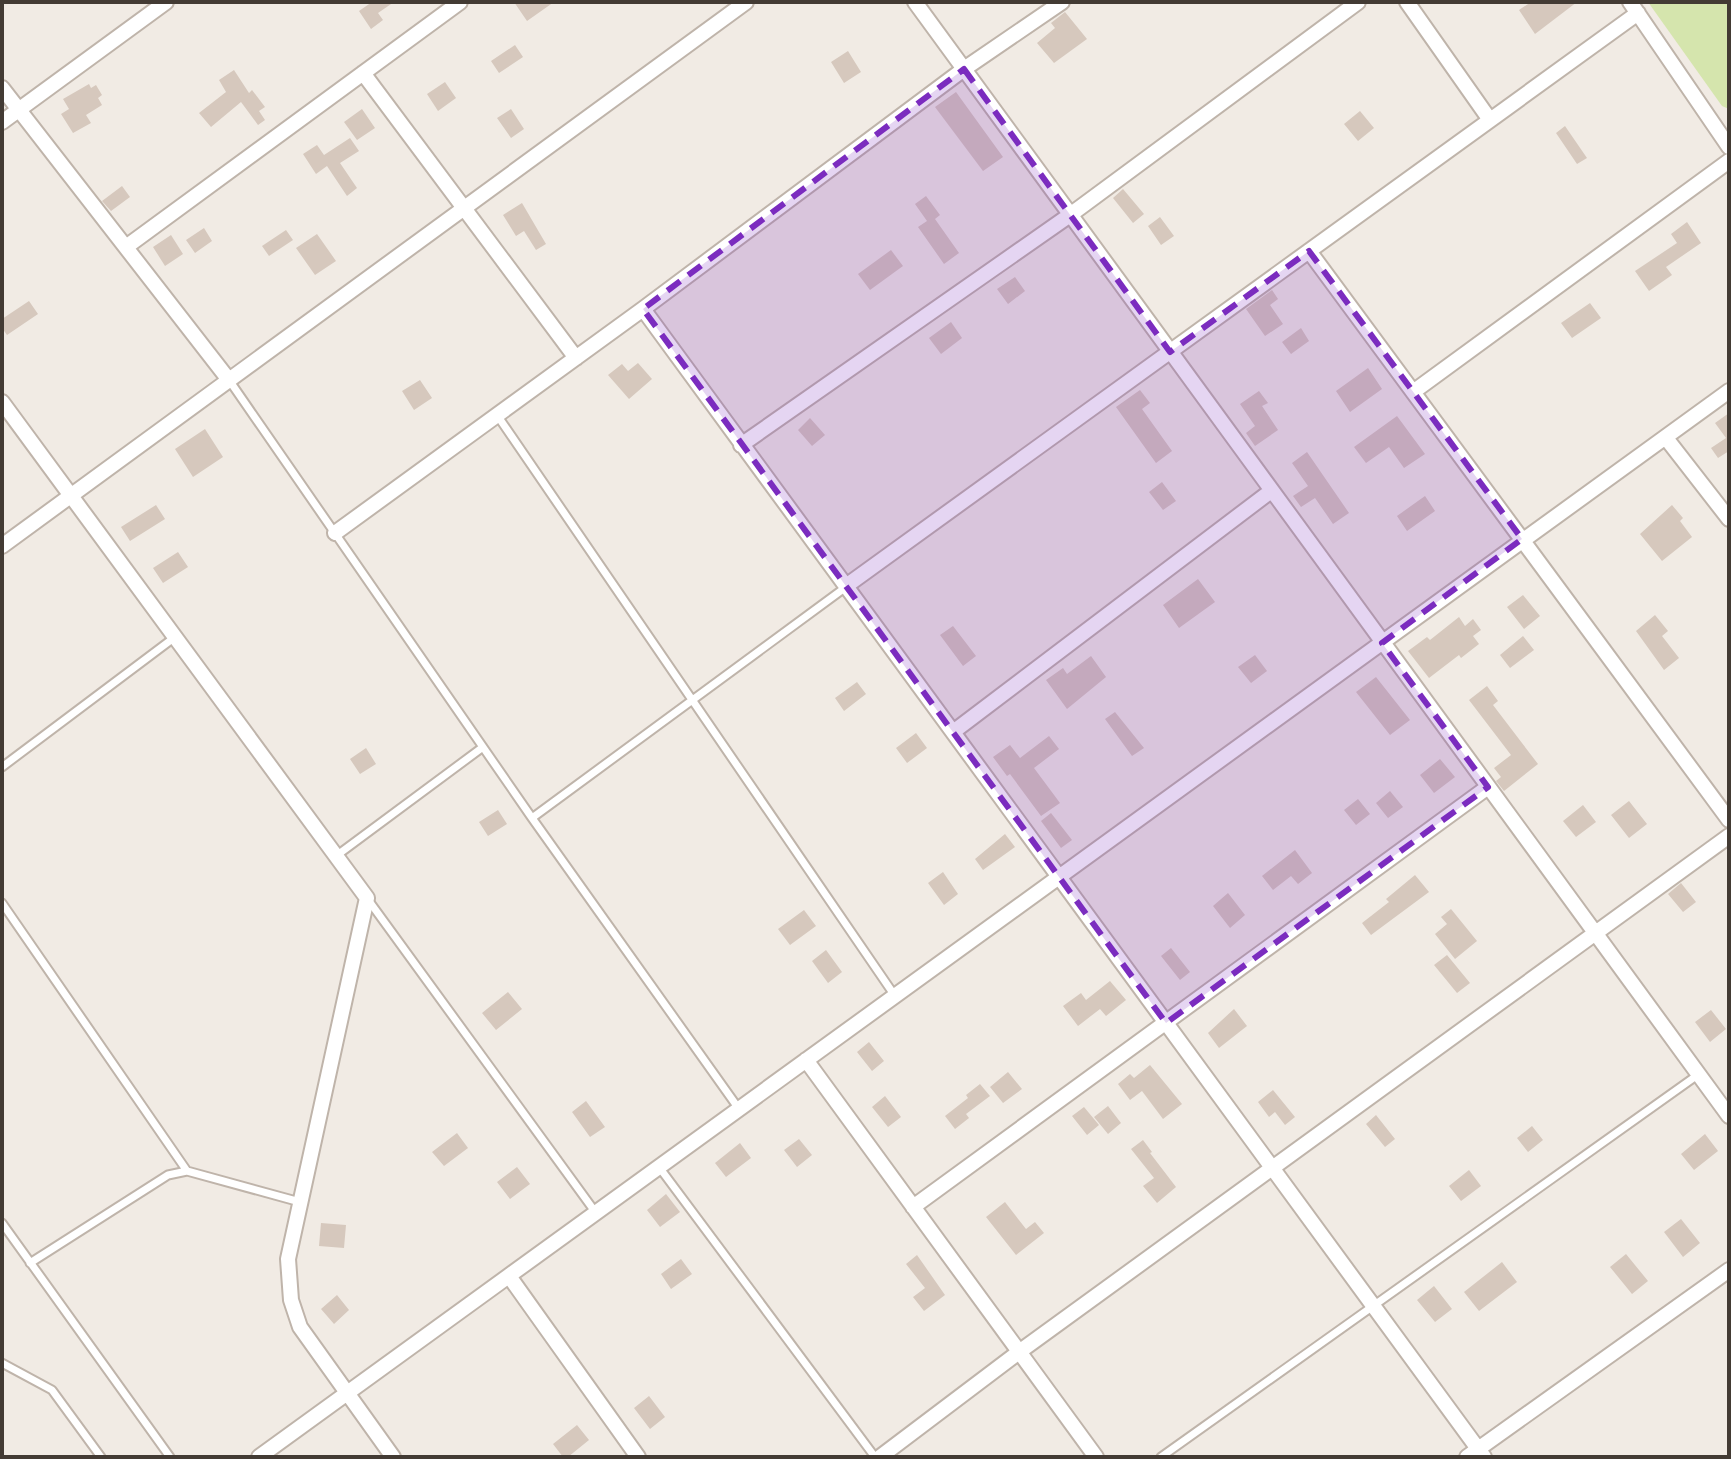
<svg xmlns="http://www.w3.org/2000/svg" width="1731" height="1459" font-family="Poppins,sans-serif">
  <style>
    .green { fill: #d5e5ad }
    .building { fill: #d6c8bd }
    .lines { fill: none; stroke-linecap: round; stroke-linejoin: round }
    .lane-casing { stroke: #bfb4aa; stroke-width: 11 }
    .street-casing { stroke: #bfb4aa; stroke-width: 18 }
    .lane { stroke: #fff; stroke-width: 7 }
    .street { stroke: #fff; stroke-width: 14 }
    .marked { fill: #7b2cbf; fill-opacity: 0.2; stroke: #7b2cbf; stroke-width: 6; stroke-dasharray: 16 10; stroke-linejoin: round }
  </style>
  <rect width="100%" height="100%" fill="#f1ebe4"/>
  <path class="green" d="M1648,2h81v107l-7,-3z"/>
  <path class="building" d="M372,2h22l-16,11 5,7 -12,9 -12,-18z
    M514,2h40l-27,19z
    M1531,2h46l-42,32 -16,-24z
    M1065,12l22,27 -33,24 -17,-20 18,-15 -4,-5z
    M515,45l8,12 -24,16 -8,-12z
    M848,51l13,21 -17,11 -13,-21z
    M234,70l15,23 3,-3 13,17 -6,4 6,9 -7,5 -17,-23 -30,25 -12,-14 27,-21 -7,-12z
    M445,82l11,16 -18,13 -11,-17z
    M89,84l2,4 5,-3 6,10 -4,3 4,7 -16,10 5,8 -18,10 -12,-19 8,-5 -6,-10z
    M956,92l47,65 -20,14 -48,-64z
    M362,109l13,19 -18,12 -13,-18z
    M511,109l13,20 -13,9 -14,-20z
    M1360,111l14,17 -16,13 -14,-17z
    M1565,126l22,32 -10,6 -21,-31z
    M350,138l9,13 -19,12 17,25 -10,8 -20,-30 -11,8 -13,-20 14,-9 7,10z
    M122,186l8,11 -19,14 -9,-10z
    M1123,189l21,25 -11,9 -20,-25z
    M926,196l14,19 -5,4 24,34 -15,11 -26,-37 9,-6 -12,-17z
    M522,203l24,41 -10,6 -12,-19 -8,5 -13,-21z
    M1160,217l14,19 -13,9 -13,-19z
    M1687,222l14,21 -35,24 6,8 -23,16 -14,-20 42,-28 -6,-9z
    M204,228l8,13 -17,12 -9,-13z
    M286,230l7,10 -24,16 -7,-10z
    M317,234l19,27 -21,14 -19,-27z
    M171,235l12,19 -18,12 -12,-19z
    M891,250l12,16 -33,24 -12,-16z
    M1015,277l10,14 -17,13 -11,-15z
    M1272,290l6,9 -8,6 13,19 -18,12 -19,-27z
    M29,301l9,13 -31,21 -5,-7v-9z
    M1590,303l11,15 -29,20 -11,-15z
    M951,322l11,16 -21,16 -12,-16z
    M1301,328l8,13 -18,13 -9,-12z
    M638,363l14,16 -23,20 -21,-24 14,-11 6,7z
    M1368,368l14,21 -32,23 -14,-21z
    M420,380l12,18 -18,12 -12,-19z
    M1140,390l10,13 -8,6 30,42 -16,12 -40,-56z
    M1259,391l9,12 -6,3 16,24 -23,16 -9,-13 9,-7 -15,-22z
    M1729,413v38l-11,7 -7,-10 15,-10 -11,-15z
    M1397,416l28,38 -21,14 -15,-21 -23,16 -12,-16z
    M810,418l15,17 -13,11 -14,-16z
    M205,429l18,28 -30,20 -18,-28z
    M1307,452l42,61 -16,11 -18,-26 -14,9 -8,-11 15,-10 -16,-23z
    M1162,482l14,19 -13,9 -14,-18z
    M1425,496l10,15 -28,20 -10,-15z
    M156,505l9,14 -35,22 -9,-14z
    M1672,505l11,13 -3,3 12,16 -30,24 -22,-27z
    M178,552l10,15 -25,16 -10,-15z
    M1198,579l17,23 -36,26 -16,-23z
    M1523,595l17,21 -16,13 -17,-22z
    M1655,615l13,16 -6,5 17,22 -15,12 -28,-39z
    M1459,617l6,9 8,-7 8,11 -8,6 6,8 -18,14 -2,-3 -30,23 -21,-27 19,-14 3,3z
    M953,626l23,30 -13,10 -23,-31z
    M1523,636l11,14 -24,18 -10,-13z
    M1255,655l12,16 -16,12 -13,-16z
    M1091,656l15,21 -39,32 -21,-29 17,-12 4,6z
    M1376,677l34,43 -20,15 -34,-43z
    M857,682l9,12 -22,17 -9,-13z
    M1487,686l11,15 -5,4 45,59 -34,27 -8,-10 5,-4 -7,-9 17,-13 -42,-55z
    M1115,712l29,36 -12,8 -27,-37z
    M916,733l11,15 -20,15 -11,-15z
    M1049,736l10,13 -25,19 26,35 -19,13 -31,-42 -3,2 -14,-19 17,-12 10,13z
    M366,748l10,16 -16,10 -10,-15z
    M1440,759l15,18 -21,16 -14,-18z
    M1390,791l13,16 -15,11 -12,-15z
    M1358,799l12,15 -14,11 -12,-15z
    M1629,801l18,23 -18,14 -18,-23z
    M1583,805l13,17 -20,15 -13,-16z
    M498,810l9,14 -19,12 -9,-14z
    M1051,813l21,27 -11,8 -20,-27z
    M1005,834l10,13 -32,23 -8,-11z
    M1295,850l17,23 -14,11 -7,-8 -18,14 -11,-14z
    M943,872l15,22 -14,11 -16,-22z
    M1415,875l14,17 -58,43 -9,-12 27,-21 -3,-3z
    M1681,883l15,19 -13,10 -15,-18z
    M1228,893l17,22 -15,13 -17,-22z
    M1451,909l26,32 -22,18 -20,-25 12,-10 -6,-7z
    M804,910l12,16 -26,19 -12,-16z
    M1171,948l19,24 -10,8 -19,-24z
    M826,950l16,22 -14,11 -16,-22z
    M1447,955l23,28 -13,10 -23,-28z
    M1110,981l16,19 -20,16 -6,-7 -22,17 -15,-20 18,-13 5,7z
    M508,992l14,17 -26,21 -14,-17z
    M1234,1009l13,17 -28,22 -11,-15z
    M1711,1010l15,19 -16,13 -15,-20z
    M869,1042l15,19 -12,10 -15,-19z
    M1150,1065l32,39 -19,15 -21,-28 -12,9 -12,-16 12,-10 4,4z
    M1008,1072l14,17 -19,14 -13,-16z
    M980,1084l10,12 -24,18 3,4 -14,11 -10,-13 23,-18 -2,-3z
    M1273,1090l22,27 -10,8 -10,-13 -6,5 -11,-15z
    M885,1096l16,21 -13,10 -16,-20z
    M586,1101l19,26 -15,10 -18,-25z
    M1108,1106l13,17 -13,11 -14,-17z
    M1084,1107l15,18 -12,10 -15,-19z
    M1376,1115l19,24 -10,8 -19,-23z
    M1532,1126l11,14 -15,12 -11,-14z
    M457,1133l11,15 -24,18 -12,-14z
    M1705,1134l13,17 -24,19 -13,-16z
    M799,1139l13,16 -15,12 -13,-17z
    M1143,1140l9,12 -2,1 26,34 -19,16 -14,-17 11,-8 -23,-29z
    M740,1143l11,15 -25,19 -11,-14z
    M517,1167l13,17 -20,15 -13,-17z
    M1469,1170l12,16 -20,15 -12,-15z
    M666,1194l14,18 -20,15 -13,-17z
    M1005,1202l21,27 9,-7 9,11 -28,22 -30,-38z
    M1681,1219l19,24 -17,14 -19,-25z
    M321,1223l25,2 -2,23 -25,-2z
    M1626,1254l22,27 -16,13 -22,-27z
    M917,1255l28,40 -21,16 -11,-14 12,-9 -19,-24z
    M681,1259l11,15 -21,15 -10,-15z
    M1502,1262l15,20 -38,29 -15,-19z
    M1434,1286l18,23 -17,13 -18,-22z
    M337,1295l12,15 -15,14 -13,-15z
    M649,1396l16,21 -15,12 -16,-21z
    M577,1425l12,15 -21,17h-5l-10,-13z"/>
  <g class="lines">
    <defs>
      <path id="lane" d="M229,380l303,438 207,291
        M497,415l398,581
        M2,767l173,-130
        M532,818l314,-231
        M336,856l147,-109
        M369,901l227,312
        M2,903l185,268
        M659,1167l216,290
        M2,1223l168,234
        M30,1263l138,-88 19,-4 113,31
        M2,1363l50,27 49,67
        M1161,1457l538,-383"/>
      <path id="street" d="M915,2l814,1114
        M1407,2l83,118
        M1630,2l99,145
        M363,73l213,285
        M2,88l227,292
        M2,122l164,-120
        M126,247l334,-245
        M1309,251l420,569
        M643,309l841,1148
        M1413,392l316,-231
        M2,402l365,496 -79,361 3,41 9,27 93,130
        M1666,438l63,81
        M741,445l329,-230 288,-213
        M335,533l308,-224 321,-240 98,-67
        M2,546l744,-544
        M846,586l792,-573
        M953,732l318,-241
        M806,1060l290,397
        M913,1207l575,-420
        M509,1276l129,181
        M259,1457l1470,-1066
        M880,1457l139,-105 710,-516
        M1467,1457l262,-187"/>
    </defs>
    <use href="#lane" class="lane-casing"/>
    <use href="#street" class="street-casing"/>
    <use href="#lane" class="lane"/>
    <use href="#street" class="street"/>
  </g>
  <path class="marked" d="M964,69l206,283 139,-101 213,288 -140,104 106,144 -322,236 -523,-714z"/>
  <rect width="1731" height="1459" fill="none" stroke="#433b34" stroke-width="8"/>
</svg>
